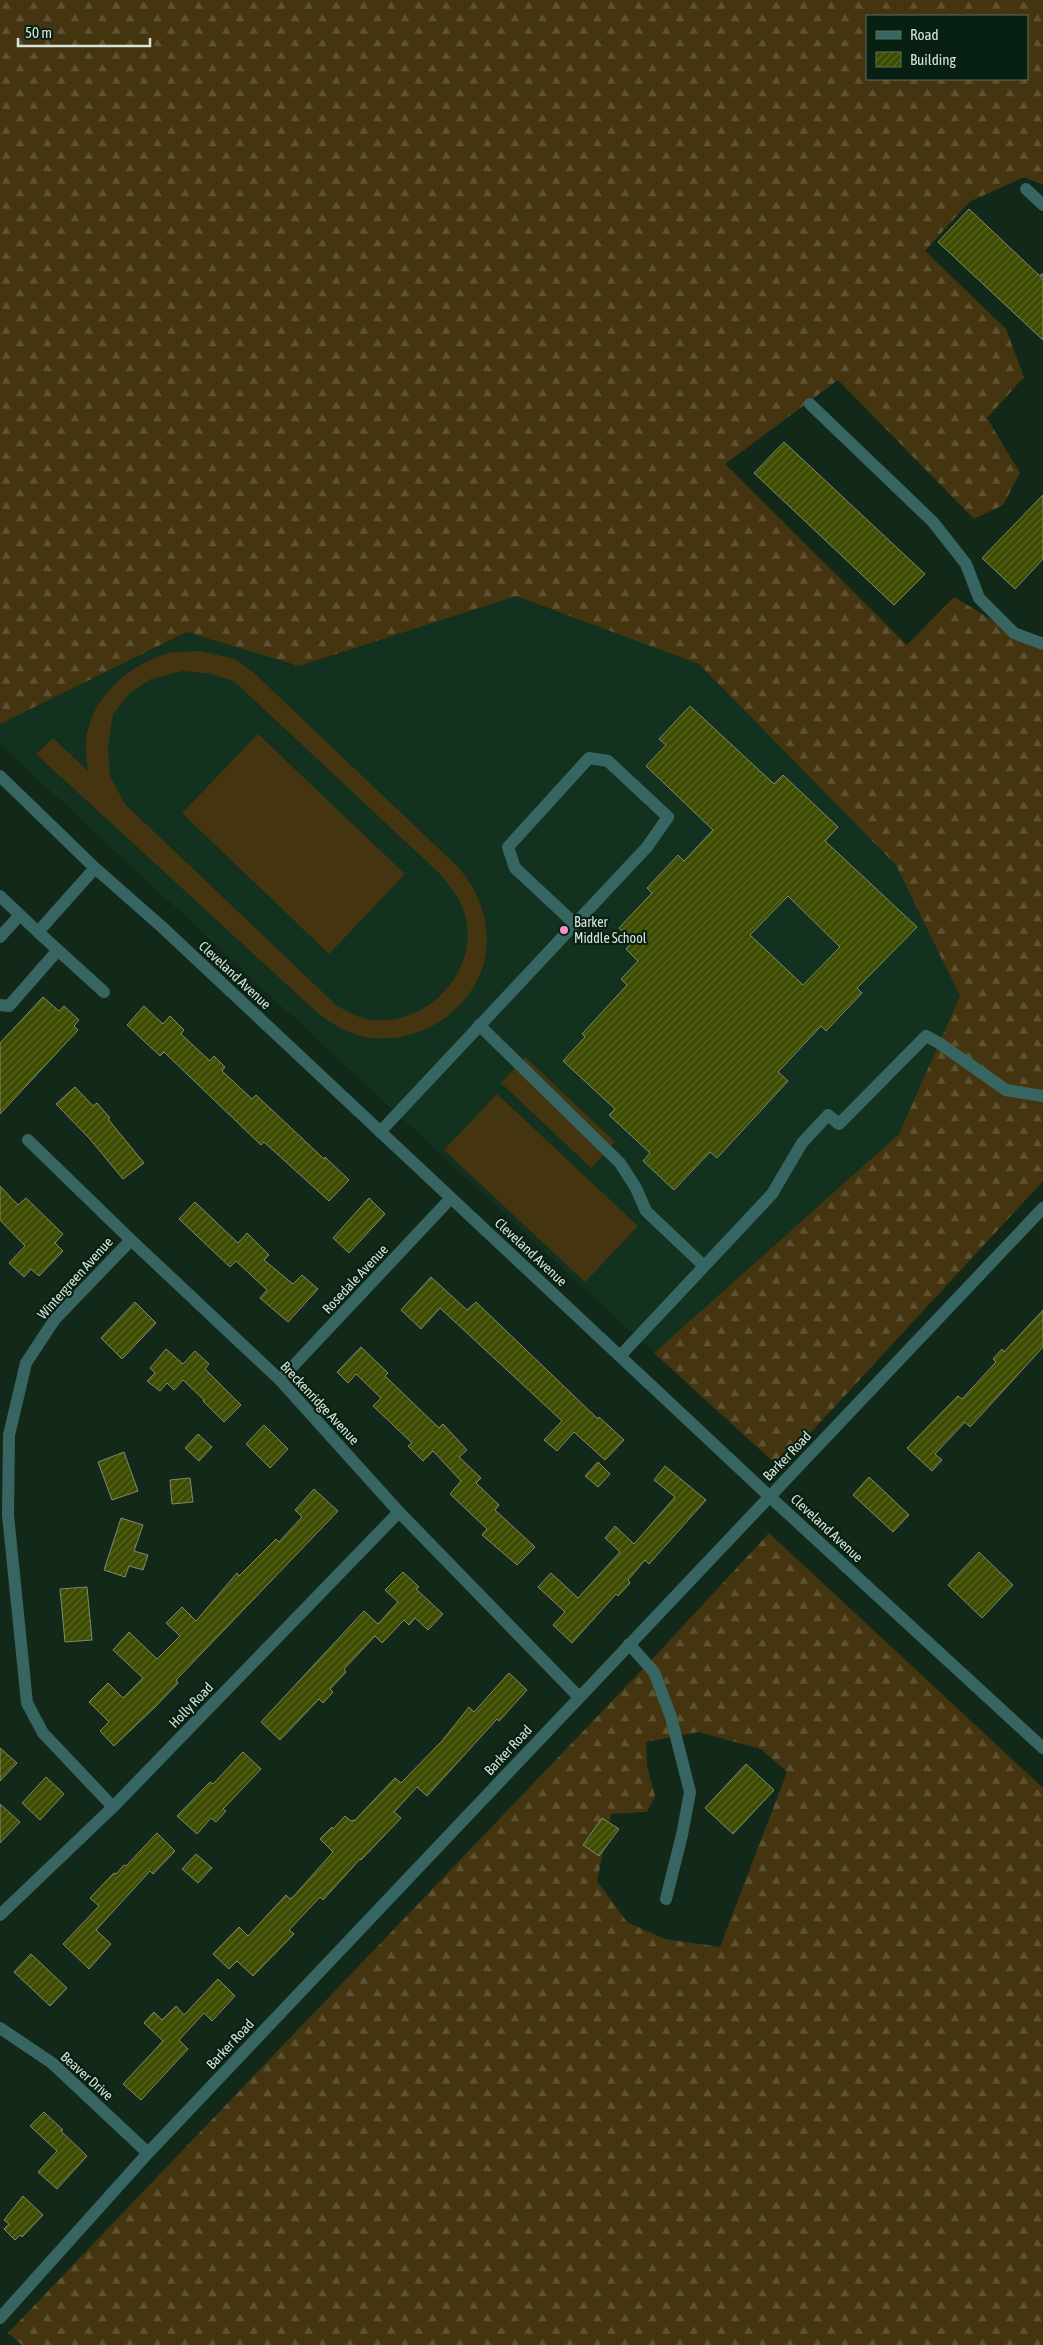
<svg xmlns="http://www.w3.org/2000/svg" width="1043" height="2345" font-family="'Asap Condensed',sans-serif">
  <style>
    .built { fill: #12311e }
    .forest { fill: url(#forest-firs); fill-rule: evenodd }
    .pitch { fill: #443510; fill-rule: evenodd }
    .building { fill: url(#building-hatch); stroke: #81896e; fill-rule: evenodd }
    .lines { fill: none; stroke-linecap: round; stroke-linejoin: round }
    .path { stroke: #5f7265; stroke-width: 3; stroke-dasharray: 5 2.5; stroke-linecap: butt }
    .minor { stroke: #376662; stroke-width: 12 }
    .poi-dot { fill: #f790cd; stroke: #082011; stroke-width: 2 }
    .labels { text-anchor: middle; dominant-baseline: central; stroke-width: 4.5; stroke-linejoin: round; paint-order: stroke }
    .poi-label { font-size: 14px; fill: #d6e4da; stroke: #082011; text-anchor: start }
    .street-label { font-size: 14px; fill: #d6e4da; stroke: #082011 }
  </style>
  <defs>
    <pattern id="forest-firs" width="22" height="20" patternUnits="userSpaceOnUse" patternTransform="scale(1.25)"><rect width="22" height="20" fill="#443510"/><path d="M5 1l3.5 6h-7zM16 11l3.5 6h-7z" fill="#5e5232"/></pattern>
    <pattern id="building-hatch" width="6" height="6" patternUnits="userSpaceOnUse" patternTransform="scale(1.25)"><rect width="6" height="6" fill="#3e4c01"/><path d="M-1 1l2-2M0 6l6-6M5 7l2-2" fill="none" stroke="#596625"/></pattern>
  </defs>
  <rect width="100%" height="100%" fill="#12291a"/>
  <path class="built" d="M516,596l183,67 198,202 63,131 -61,138 -245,219 -654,-609v-20l188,-92 111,34z"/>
  <path class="forest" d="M0,0h1043v185l-19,-8 -55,25 -44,49 81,78 18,48 -37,41 33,55 -17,32 -29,14 -136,-139 -113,84 182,181 47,-48 89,54v530l-264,286 -125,-114 245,-219 61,-138 -64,-131 -197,-201 -183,-68 -217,70 -112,-34 -187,92zM867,16h160v63h-160z
    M769,1533l274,255v557h-1021l-14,-12 649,-679zM698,1732l63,17 26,23 -67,175 -55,-8 -38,-17 -30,-41 14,-67 36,-2 8,-16 -8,-30 -1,-24z"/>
  <path class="pitch" d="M200,651l35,8 18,13 205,195c43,49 39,118 -19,155 -21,13 -48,20 -73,15 -17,-3 -31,-12 -45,-21l-285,-262 17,-16 35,33c-1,-10 -3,-20 -2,-30 4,-41 39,-73 76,-86 11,-4 26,-3 38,-4zM183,671l29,3 23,8 204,191c10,12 22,26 26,42 16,59 -44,118 -103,103 -9,-3 -19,-9 -27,-14l-210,-200 -15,-28 -2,-29 5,-33 17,-21 21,-14z
    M258,734l147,140 -76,80 -147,-141z
    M525,1057l90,85 -24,26 -90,-85z
    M497,1094l141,132 -53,56 -141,-132z"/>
  <path class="building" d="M969,209l74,70v61l-105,-98z
    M784,442l141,132 -31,31 -140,-132z
    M1043,495v64l-28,30 -33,-31z
    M690,706l84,78 9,-9 55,52 -13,14 92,86 -60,61 5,5 -36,38 -5,-5 -43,46 10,9 -71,77 -7,-6 -36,38 -31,-29 7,-8 -41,-38 6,-6 -52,-48 22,-24 -3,-3 45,-49 -6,-6 17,-18 -12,-12 7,-8 -14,-13 33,-35 -5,-5 31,-33 6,6 29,-31 -67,-64 20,-21 -7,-6zM788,896l52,51 -37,38 -53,-50z
    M43,997l16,14 5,-5 15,14 -5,6 4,4 -78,84v-71z
    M144,1006l19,18 7,-8 14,14 -3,4 29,27 4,-5 11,11 -3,4 30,28 4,-4 68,64 1,-2 24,23 -20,21 -65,-59 -3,3 -97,-93 -4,4 -33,-31z
    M75,1087l18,19 4,-3 13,15 -2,1 36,44 -21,16 -34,-41 -33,-34z
    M0,1186l18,19 8,-7 37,36 -8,9 8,8 -24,25 -8,-7 -7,8 -15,-14 16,-17 -25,-26z
    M369,1198l16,16 -36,39 -16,-15z
    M195,1202l43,41 9,-10 22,22 -5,5 29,24 9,-9 16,14 -30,33 -28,-24 7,-8 -31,-29 -6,6 -51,-48z
    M431,1277l36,33 9,-8 122,117 1,-2 25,23 -19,20 -31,-28 -17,19 -13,-11 18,-19 -122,-113 -19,21 -20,-19z
    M135,1302l21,21 -34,36 -21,-21z
    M1043,1310v37l-73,80 -5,-5 -30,32 7,6 -10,11 -25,-23 51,-52 4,3 34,-37 -3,-3 9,-10 2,3z
    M361,1347l27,26 -3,3 54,52 4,-4 24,26 -8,7 22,21 -5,5 23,22 -4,5 40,37 -18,18 -35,-30 5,-6 -37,-35 11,-13 -28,-30 -10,10 -15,-15 4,-3 -39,-37 8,-8 -25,-24 -8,9 -11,-11z
    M166,1349l17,15 12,-13 14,13 -4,5 36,36 -17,17 -21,-21 1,-1 -21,-20 -9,10 -7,-7 -7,8 -13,-10 8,-8 -5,-5z
    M264,1425l24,24 -18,19 -24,-24z
    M198,1434l14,13 -13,14 -14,-13z
    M124,1452l14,39 -26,9 -14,-38z
    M598,1462l12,12 -12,13 -13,-11z
    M665,1466l41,34 -57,64 -4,-4 -17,20 2,3 -12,13 -2,-2 -44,49 -19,-18 12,-13 -27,-25 13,-14 27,25 42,-46 -15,-14 10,-12 19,18 41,-47 -21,-17z
    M869,1477l40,38 -16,17 -40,-37z
    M190,1478l3,24 -21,2 -2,-24z
    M314,1489l24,22 -162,169 2,3 -22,23 -42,40 -14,-15 9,-9 -20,-20 19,-19 15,15 20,-20 -30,-28 16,-18 28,27 23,-23 -14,-13 16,-16 14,14 41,-48 2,3 37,-37 3,3 23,-25 -7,-7z
    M121,1518l22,7 -9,26 14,4 -5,15 -14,-4 -4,11 -21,-7z
    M979,1552l34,33 -31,33 -34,-33z
    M403,1572l16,15 -3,2 27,25 -15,16 -13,-12 -6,7 -5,-5 -22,23 -7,-7 -31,33 2,3 -16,17 3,3 -10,11 -4,-4 -39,41 -19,-18 103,-111 14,13 20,-22 -13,-12z
    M87,1587l5,53 -27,2 -5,-53z
    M509,1673l18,17 -28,31 -2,-2 -70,77 -10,-9 -23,25 7,6 -40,42 -1,-1 -37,41 -3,-3 -31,33 5,4 -41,42 -16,-15 -8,8 -16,-15 26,-27 9,9 38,-41 4,4 3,-2 40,-45 -13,-13 12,-12 1,2 12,-13 6,5 4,-1 40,-42 6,5 41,-42 27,-34 5,5z
    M0,1748l17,15 -17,18z
    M243,1752l18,17 -38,40 3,2 -10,11 -5,-4 -14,16 -20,-18 33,-34 3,2z
    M746,1764l28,26 -41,44 -28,-26z
    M46,1777l18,17 -24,26 -18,-17z
    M0,1804l20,18 -20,21z
    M602,1818l17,11 -20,27 -16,-11z
    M157,1833l18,18 -22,23 -3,-3 -54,59 15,14 -22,25 -26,-25 36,-38 -9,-8 24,-25 2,1 8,-9 2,1z
    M196,1854l16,14 -14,15 -16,-14z
    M31,1954l36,34 -17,18 -36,-34z
    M218,1979l17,17 -23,25 -8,-8 -25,27 9,9 -47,51 -18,-16 40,-43 -19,-18 10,-11 8,8 14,-14 8,9z
    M44,2112l19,18 -2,1 26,25 -30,33 -19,-17 19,-21 -27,-25z
    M23,2196l20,19 -21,22 -2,-2 -5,5 -11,-11 5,-5 -5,-4z"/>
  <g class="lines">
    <path class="path" d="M1040,277l3,-3"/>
    <path class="minor" d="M1026,189l17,16
      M810,404l123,118 33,42 13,34 35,35 29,11
      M0,776l95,92 67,59 607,569 274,252
      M0,896l38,36 57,-64
      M38,932l66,60
      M0,937l20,-22
      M0,1005l9,1 49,-56
      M479,1025l141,138 16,25 10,23 58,55
      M380,1132l267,-285 21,-30 -60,-56 -19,-3 -81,89 7,21 59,55
      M28,1140l103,100 149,140 119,132 180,185
      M620,1356l152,-162 30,-51 26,-28 11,9 87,-88 13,7 67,47 37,6
      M280,1380l171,-182
      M629,1644l25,28 17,45 19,75 -8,43 -16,64
      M113,1807l-70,-74 -16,-30 -19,-188 1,-80 17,-72 29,-44 76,-79
      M0,1915l113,-108 286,-295
      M0,2028l52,35 96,90
      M0,2318l148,-165 895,-945"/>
  </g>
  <circle class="poi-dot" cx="564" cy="930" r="5"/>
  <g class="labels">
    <g class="poi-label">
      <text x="574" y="922">Barker<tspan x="574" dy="16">Middle School</tspan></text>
    </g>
    <g class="street-label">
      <text transform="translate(235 975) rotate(43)">Cleveland Avenue</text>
      <text transform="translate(531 1252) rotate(43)">Cleveland Avenue</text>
      <text transform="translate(75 1278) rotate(-48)">Wintergreen Avenue</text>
      <text transform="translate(355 1279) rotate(-47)">Rosedale Avenue</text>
      <text transform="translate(320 1403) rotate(47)">Breckenridge Avenue</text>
      <text transform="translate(787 1456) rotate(-46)">Barker Road</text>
      <text transform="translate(827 1528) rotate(43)">Cleveland Avenue</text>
      <text transform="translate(191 1705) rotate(-46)">Holly Road</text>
      <text transform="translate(508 1750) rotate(-47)">Barker Road</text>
      <text transform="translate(230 2044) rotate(-47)">Barker Road</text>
      <text transform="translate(87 2076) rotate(42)">Beaver Drive</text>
    </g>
  </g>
  <rect x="866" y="15" width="162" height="65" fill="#082011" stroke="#5a6e61"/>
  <rect x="876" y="31" width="25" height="8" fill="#376662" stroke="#5a6e61"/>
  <text x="910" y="40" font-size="15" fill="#d6e4da">Road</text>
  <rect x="876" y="52" width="25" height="15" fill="url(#building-hatch)" stroke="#5a6e61"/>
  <text x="910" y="65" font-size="15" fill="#d6e4da">Building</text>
  <path d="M18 38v8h132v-8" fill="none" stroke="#d6e4da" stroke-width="2.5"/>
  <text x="25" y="38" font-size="15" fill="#d6e4da" stroke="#082011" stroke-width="4" paint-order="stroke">50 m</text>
</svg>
